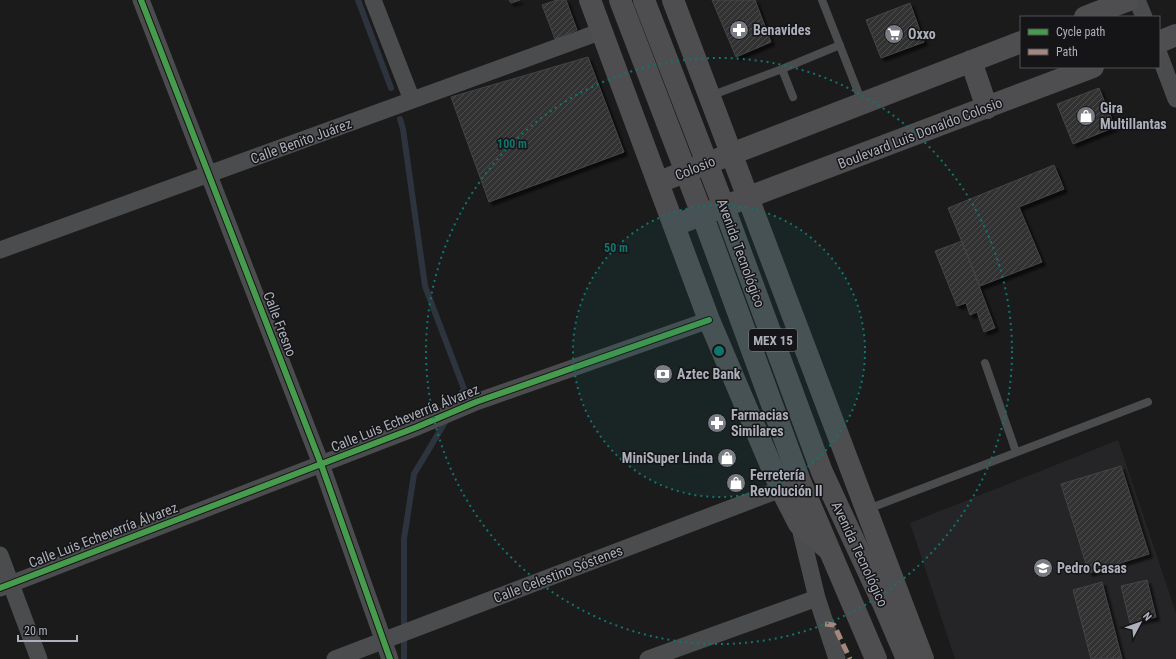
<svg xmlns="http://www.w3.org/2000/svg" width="1176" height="659" font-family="'Roboto Condensed',sans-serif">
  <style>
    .built { fill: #252527 }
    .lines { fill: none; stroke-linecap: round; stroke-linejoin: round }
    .stream { stroke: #2e343d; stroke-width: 6 }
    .building { fill: url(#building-hatch); stroke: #434447; filter: url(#shadow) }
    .lane { stroke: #4b4c4e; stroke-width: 8 }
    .street { stroke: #4b4c4e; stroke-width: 17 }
    .primary { stroke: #4e4e51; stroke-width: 22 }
    .highway { stroke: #4e4e51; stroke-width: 22 }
    .quiet { stroke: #a5887d; stroke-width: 5; stroke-dasharray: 10 5; stroke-linecap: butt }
    .cycleway-casing { stroke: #151517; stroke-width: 8 }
    .cycleway { stroke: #469c4c; stroke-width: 6 }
    .ring { fill: none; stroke: #0f766e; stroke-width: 2; stroke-dasharray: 2 4 }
    .labels { text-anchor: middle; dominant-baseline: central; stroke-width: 3; stroke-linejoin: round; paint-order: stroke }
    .shield { fill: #151517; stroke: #7f828a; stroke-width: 1 }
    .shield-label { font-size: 13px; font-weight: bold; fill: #adb0bb }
    .poi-label { font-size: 14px; font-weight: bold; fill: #adb0bb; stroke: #151517; text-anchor: start }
    .street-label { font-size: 14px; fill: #adb0bb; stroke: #151517 }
    .centre { fill: #0f766e; stroke: #151517; stroke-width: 2 }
    .ring-label { font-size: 12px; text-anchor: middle; font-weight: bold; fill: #0f766e; stroke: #151517; stroke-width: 3; stroke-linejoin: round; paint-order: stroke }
  </style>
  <defs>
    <pattern id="building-hatch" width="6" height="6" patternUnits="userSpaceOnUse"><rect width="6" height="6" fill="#333"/><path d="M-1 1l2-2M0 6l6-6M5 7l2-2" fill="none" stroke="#4e4e4f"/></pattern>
    <filter id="shadow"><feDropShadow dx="3.5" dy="3.5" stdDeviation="1" flood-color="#0009"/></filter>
  </defs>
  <rect width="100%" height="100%" fill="#1b1b1b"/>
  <path class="built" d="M1118,440l58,173v46h-221l-45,-136z"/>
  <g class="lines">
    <path class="stream" d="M358,0l33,88
      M400,119l3,10 22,157 39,103 -10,18
      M404,659v-120l10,-65 33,-55"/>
  </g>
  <path class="building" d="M509,0h11l-9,3z
    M557,0h9l11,30 -22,9 -13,-34z
    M712,0h43l16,42 -35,15z
    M910,3l14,39 -43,16 -15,-38z
    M588,57l36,95 -135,50 -38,-105z
    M1099,88l16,39 -42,17 -16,-40z
    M1054,165l10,24 -45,18 23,55 -62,24 -32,-78z
    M962,241l33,87 -11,4 -7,-20 -7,3 -4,-12 -9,3 -22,-55z
    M1121,466l28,88 -60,19 -28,-89z
    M1147,580l9,37 -26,6 -9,-37z
    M1102,582l20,77h-31l-18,-69z"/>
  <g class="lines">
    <path class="lane" d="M822,0l40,102
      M782,69l11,28
      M710,96l72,-27 58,-24
      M985,363l31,89
      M868,509l280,-107"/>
    <path class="street" d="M141,0l180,464 69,195
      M373,0l39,100
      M1137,0l7,17
      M1159,54l17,45
      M0,250l602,-219
      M799,524l18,74 20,61
      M0,555l39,104
      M0,588l417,-161 59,-25 233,-82
      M335,659l446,-170
      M648,659l169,-61"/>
    <path class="primary" d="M590,0l119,320 72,169 18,35 30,26
      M673,0l250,659
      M1085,17l44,-17
      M1159,42l17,-7
      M971,61l16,47
      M659,182l362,-140
      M675,225l418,-158"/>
    <path class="highway" d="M620,0l82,214 98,267 76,178
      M644,0l80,207 98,265 60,129 25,58"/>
    <path class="quiet" d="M825,624l9,1 16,34"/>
    <defs>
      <path id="cycleway" d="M141,0l180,464 69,195
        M0,588l417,-161 59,-25 233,-82"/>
    </defs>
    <use href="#cycleway" class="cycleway-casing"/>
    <use href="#cycleway" class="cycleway"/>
  </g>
  <circle cx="719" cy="351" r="146" fill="#0f766e" fill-opacity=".12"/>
  <g class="ring">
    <circle cx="719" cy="351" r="146"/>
    <circle cx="719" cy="351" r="293"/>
  </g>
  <defs>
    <symbol id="pharmacy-disc" viewBox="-11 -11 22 22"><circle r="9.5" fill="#7a7c83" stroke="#151517"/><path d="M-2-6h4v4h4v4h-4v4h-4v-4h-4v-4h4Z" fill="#fff"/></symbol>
    <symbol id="supermarket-disc" viewBox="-11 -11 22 22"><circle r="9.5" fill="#7a7c83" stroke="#151517"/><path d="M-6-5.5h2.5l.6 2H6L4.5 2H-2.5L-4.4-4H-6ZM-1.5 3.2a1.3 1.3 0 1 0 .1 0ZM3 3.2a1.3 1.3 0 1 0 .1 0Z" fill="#fff"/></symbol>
    <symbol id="shop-disc" viewBox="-11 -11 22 22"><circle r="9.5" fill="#7a7c83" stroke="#151517"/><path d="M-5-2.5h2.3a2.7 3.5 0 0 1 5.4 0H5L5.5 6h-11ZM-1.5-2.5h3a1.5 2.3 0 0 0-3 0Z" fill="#fff"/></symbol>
    <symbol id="bank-disc" viewBox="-11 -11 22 22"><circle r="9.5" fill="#7a7c83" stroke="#151517"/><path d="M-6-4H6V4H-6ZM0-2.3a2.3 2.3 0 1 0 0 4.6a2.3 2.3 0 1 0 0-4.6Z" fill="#fff"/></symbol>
    <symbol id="school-disc" viewBox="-11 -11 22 22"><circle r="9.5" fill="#7a7c83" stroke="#151517"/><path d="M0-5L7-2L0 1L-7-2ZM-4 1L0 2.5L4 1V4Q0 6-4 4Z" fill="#fff"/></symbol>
  </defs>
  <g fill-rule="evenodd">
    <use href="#pharmacy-disc" x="728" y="19" width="22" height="22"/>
    <use href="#supermarket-disc" x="883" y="23" width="22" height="22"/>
    <use href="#shop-disc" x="1075" y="105" width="22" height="22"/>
    <use href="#bank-disc" x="652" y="363" width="22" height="22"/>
    <use href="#pharmacy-disc" x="706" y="412" width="22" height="22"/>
    <use href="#shop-disc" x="716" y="447" width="22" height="22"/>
    <use href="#shop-disc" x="725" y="472" width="22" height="22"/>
    <use href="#school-disc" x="1032" y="557" width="22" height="22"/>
  </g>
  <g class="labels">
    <rect class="shield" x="749" y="329" width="48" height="22" rx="3"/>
    <g class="shield-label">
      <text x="773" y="340">MEX 15</text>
    </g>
    <g class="poi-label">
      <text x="753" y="30">Benavides</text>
      <text x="908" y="34">Oxxo</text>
      <text x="1100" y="108">Gira<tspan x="1100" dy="16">Multillantas</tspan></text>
      <text x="677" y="374">Aztec Bank</text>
      <text x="731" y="415">Farmacias<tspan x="731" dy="16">Similares</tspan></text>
      <text x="713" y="458" text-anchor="end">MiniSuper Linda</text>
      <text x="750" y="475">Ferretería<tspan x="750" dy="16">Revolución II</tspan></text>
      <text x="1057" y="568">Pedro Casas</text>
    </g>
    <g class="street-label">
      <text transform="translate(920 133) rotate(-21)">Boulevard Luis Donaldo Colosio</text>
      <text transform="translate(301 141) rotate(-20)">Calle Benito Juárez</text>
      <text transform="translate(695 168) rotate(-22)">Colosio</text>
      <text transform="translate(741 253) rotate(70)">Avenida Tecnológico</text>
      <text transform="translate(280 324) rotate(69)">Calle Fresno</text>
      <text transform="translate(405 418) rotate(-22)">Calle Luis Echeverría Álvarez</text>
      <text transform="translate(103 535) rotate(-21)">Calle Luis Echeverría Álvarez</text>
      <text transform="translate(860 554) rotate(65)">Avenida Tecnológico</text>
      <text transform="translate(558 574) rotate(-21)">Calle Celestino Sóstenes</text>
    </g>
  </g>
  <circle cx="719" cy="351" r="6" class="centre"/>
  <g class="ring-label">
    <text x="512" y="148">100 m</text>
    <text x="616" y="252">50 m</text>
  </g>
  <rect x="1020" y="16" width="140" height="52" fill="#151517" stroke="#525359"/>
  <rect x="1028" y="29" width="20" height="6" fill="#469c4c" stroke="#525359"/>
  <text x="1056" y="36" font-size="12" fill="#adb0bb">Cycle path</text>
  <rect x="1028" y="49" width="20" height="6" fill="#a5887d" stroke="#525359"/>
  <text x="1056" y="56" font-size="12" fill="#adb0bb">Path</text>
  <g transform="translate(1140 623) rotate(49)" stroke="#151517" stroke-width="3" paint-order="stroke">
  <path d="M0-3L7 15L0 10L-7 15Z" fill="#adb0bb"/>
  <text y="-6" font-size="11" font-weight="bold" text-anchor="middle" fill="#adb0bb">N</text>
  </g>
  <path d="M18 635v6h59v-6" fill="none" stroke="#adb0bb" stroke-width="2"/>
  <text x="24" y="635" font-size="12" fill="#adb0bb" stroke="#151517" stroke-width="3" paint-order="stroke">20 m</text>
</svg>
